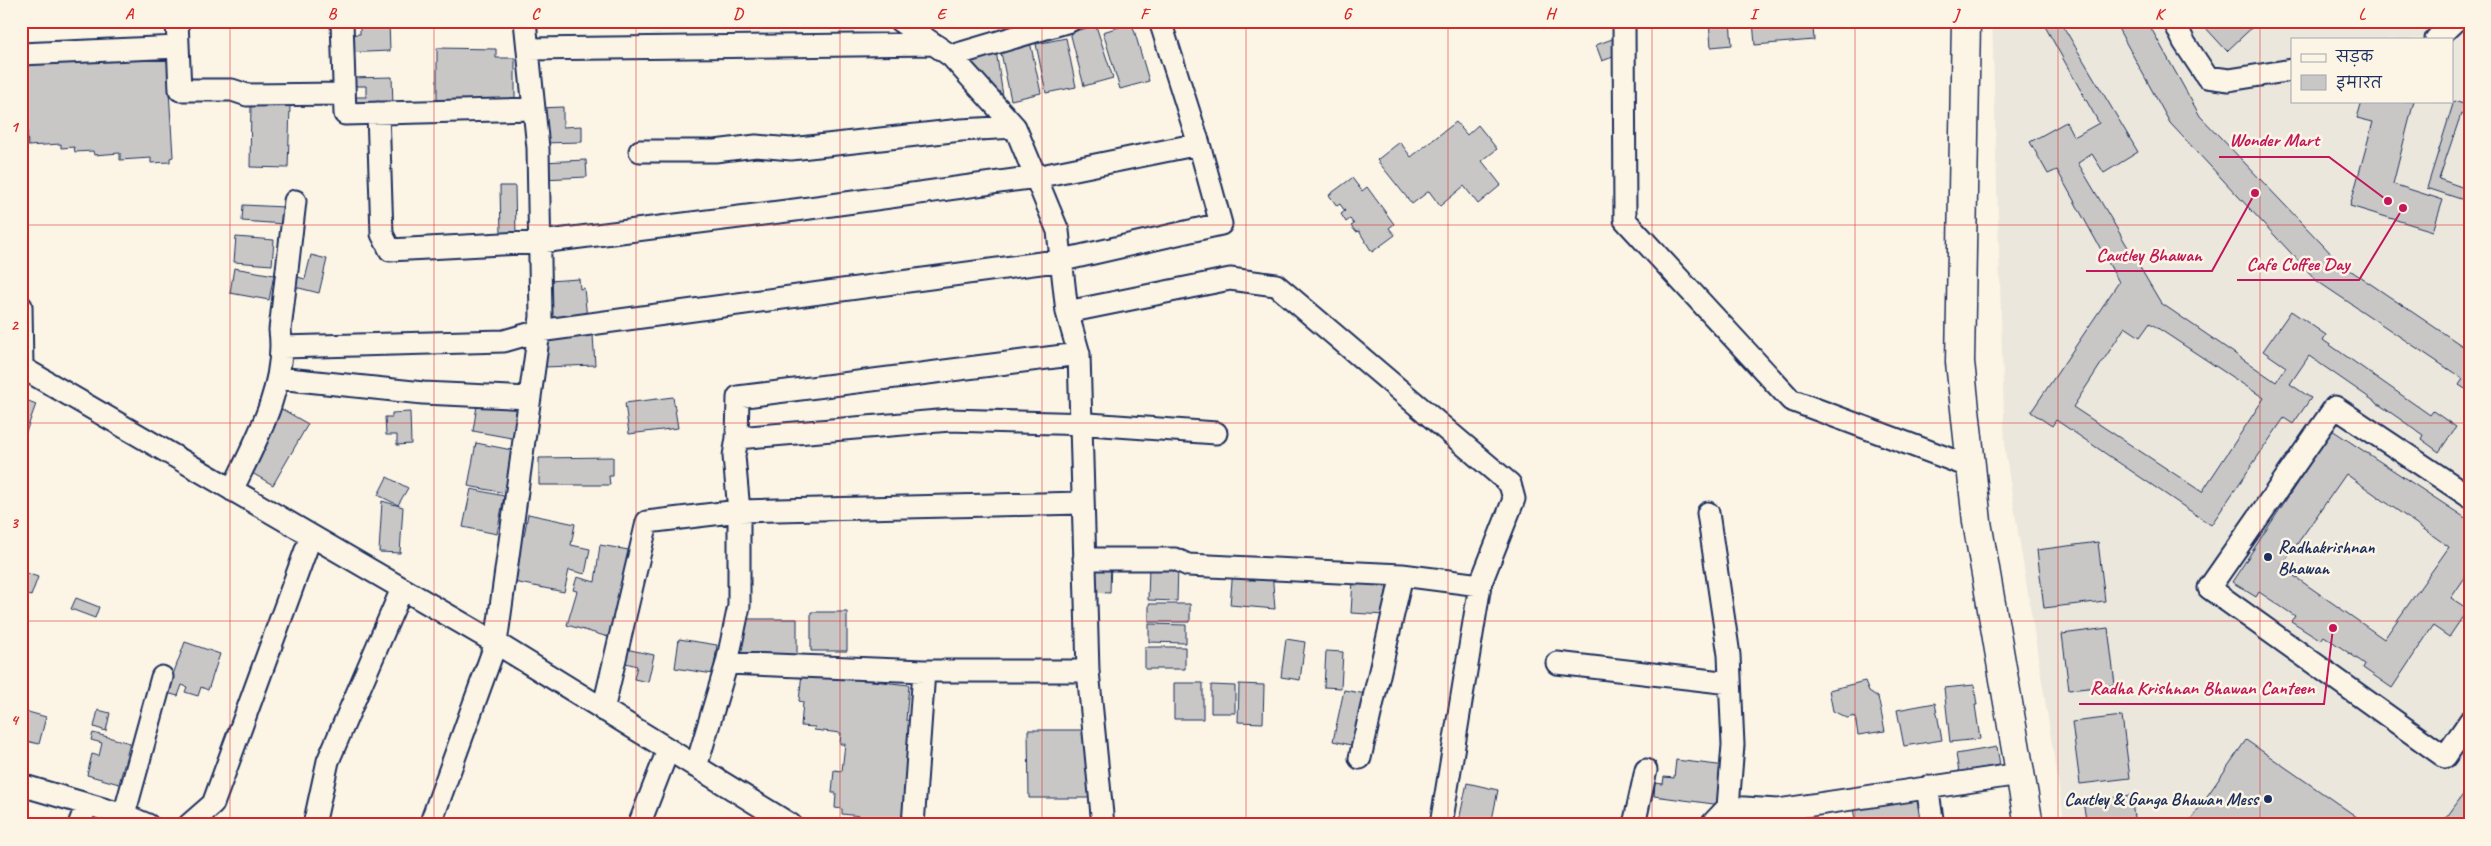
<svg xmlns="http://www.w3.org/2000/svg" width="2491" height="846" font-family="Caveat,'Playpen Sans Deva',sans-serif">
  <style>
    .built { fill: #ece7dc; fill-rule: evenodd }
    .building { fill: #c8c7c6; stroke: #1b2f5e; fill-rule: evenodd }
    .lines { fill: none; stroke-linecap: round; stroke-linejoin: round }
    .street-casing { stroke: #1b2f5e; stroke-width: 25 }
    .secondary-casing { stroke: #1b2f5e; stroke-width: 31 }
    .street { stroke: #fcf5e5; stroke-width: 21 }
    .secondary { stroke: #fcf5e5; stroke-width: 28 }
    .grid { fill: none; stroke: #d62828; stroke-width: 1; stroke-opacity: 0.55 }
    .poi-dot { fill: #1b2f5e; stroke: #fcf5e5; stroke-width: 2 }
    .labels { text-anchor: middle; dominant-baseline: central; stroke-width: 5; stroke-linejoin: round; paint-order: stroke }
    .poi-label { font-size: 18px; font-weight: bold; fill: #1b2f5e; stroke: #fcf5e5; text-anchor: start }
    .leader { fill: none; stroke: #c2185b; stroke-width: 2 }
    .callout-dot { fill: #c2185b; stroke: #fcf5e5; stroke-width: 2 }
    .callout-label { font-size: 19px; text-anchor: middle; font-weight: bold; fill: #c2185b; stroke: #fcf5e5; stroke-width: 5; stroke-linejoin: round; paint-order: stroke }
    .neatline { fill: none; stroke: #d62828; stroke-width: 2 }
    .grid-label { font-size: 16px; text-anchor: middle; font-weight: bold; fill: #d62828 }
  </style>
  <rect width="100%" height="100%" fill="#fcf5e5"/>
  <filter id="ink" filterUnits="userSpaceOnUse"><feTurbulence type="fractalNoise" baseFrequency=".02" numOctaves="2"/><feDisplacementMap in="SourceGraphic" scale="10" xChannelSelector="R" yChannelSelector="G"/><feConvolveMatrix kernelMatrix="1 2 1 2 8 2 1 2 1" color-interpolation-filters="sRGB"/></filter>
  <g filter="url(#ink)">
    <path class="built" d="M1992,21h478v804h-405l-60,-374zM2292,39h160v62h-160z"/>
    <path class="building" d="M255,21h65v3l-65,1z
      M342,21h47l1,30 -47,2v-18l17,-1v-11l-17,1z
      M965,21h30l-29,5z
      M1709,21h21l2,24 -21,2z
      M1753,21h67l1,5 -8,1 1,13 -59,5z
      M2042,21h18l78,131 -34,21 -12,-19 -14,9 83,140 115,79 10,-15 -23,-16 28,-40 35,24 -3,5 107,75 3,-4 23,16 -17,25 -18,-13 2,-4 -114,-79 -19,28 21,14 -18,26 -9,-6 -73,107 -155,-105 -4,6 -21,-14 88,-130 -62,-112 -9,4 -18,-32 36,-20 8,15 25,-14zM2150,323l114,75 -62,94 -129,-85 52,-80 15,10z
      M2114,21h33l53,95 141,148 129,87v41l-11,-7 4,-6 -146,-98 -147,-158z
      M2211,21h48l-32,30 -22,-24z
      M1132,23l17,58 -29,8 -17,-57z
      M1096,26l17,52 -29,8 -14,-54z
      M1066,38l10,49 -30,6 -10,-49z
      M1615,38l6,16 -19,7 -6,-16z
      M1030,42l11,51 -30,7 -11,-52z
      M437,48l59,1v9h19v43l-78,-1z
      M996,51l8,51 -43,-45z
      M167,57l6,100 -3,1v4l-19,1v-5l-31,2v-7l-26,2 -1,-4 -18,1 -1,-5 -13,1v-4l-33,2 -5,-81z
      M392,77l1,28 -44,1v-9h17v-11h-17v-8z
      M2362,101h52l-21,83 50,16 -10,31 -83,-25 23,-84 -16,-4z
      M2454,101l16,5v11l-9,-3 -22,65 31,11v12l-43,-14z
      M251,105l39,1 -2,62 -38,-1z
      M563,107v20l19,-1v16l-41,1 -2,-35z
      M1456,122l11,13 11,-10 19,24 -15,12 19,24 -23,19 -14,-18 -24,20 -11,-15 -17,13 -35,-44 23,-18 11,15z
      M586,160l1,17 -45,2v-17z
      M1352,178l10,13 5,-4 27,37 -5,4 6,7 -23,17 -13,-21 -3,1 -5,-6 3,-2 -4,-5 -4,3 -5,-8 4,-3 -5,-7 -3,2 -8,-11z
      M500,186h15l1,50h-15z
      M243,205l42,2 -1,17 -42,-3z
      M236,237l38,3 -2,25 -38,-3z
      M311,255l16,4 -8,34 -28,-7 3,-10 11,3z
      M234,268l40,7 -5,25 -39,-7z
      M579,279l1,10 4,-1 3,31 -36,3 -3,-41z
      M593,335l2,30 -51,2 -1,-29z
      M673,397l5,31 -49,6 -4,-31z
      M21,398l15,6 -14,39h-1z
      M478,399l44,8 -5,32 -44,-8z
      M280,408l28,16 -35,61 -28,-16z
      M410,412l1,32 -14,1v-10h-11l-1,-18h7v-4z
      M2332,430l138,91v49l-19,28 17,11 -19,28 -16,-11 -41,62 -29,-20 2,-4 -41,-28 -3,4 -30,-19 4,-5 -36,-24 -3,5 -24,-15zM2346,474l103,73 -65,92 -103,-72z
      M476,443l36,7 -7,43 -37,-7z
      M613,457v19h-4l1,9h-71v-27z
      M387,477l21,11 -10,17 -20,-10z
      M471,489l33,7 -7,38 -34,-7z
      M382,501l21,6 -3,46 -21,-1z
      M528,514l47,10 -4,21 19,4 -5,25 -16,-4 -5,22 -50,-10 5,-23 -8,-2 5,-23 8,2z
      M2098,542l7,59 -61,7 -7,-58z
      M600,545l29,5 -13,63 -1,26 -48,-14 10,-34 -4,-1 4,-13 18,5z
      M1093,559l18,1 -1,33 -19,-1z
      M1149,565l29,1 -1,35 -29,-1z
      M1233,569l39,2 3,38 -45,-4z
      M21,571l17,6 -7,19 -10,-3z
      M1353,579l34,2 -2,34 -34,-2z
      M76,598l23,9 -4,11 -24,-9z
      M1149,604h41v18h-41z
      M811,612h36v39h-36z
      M741,619h56v36h-56z
      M1149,624l37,1v18l-37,-1z
      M2108,628l7,57 -46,5 -7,-56z
      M679,639l38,6 -4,29 -38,-6z
      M1286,639l19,3 -5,38 -19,-3z
      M185,642l35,12 -12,36 -7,-3 -3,9 -13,-4 2,-5 -5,-2 -4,11 -15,-4 8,-12z
      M1145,647h40v22h-40z
      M621,648l33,7 -6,27 -14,-3 3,-13 -19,-5z
      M1326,651l17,1 -2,36 -17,-1z
      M802,673l107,12 -3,35 6,1 -6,104 -46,-4v-5l-18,-2v-5l-7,-1 1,-15h-4l2,-23 8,1 3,-27h-5l1,-11 -27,-3 1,-3 -14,-1 2,-24 -4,-1z
      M1865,681l4,10 9,6 7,34 -27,4 -3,-19 -8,2 -14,-7 -4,-21z
      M1174,683h29v36h-29z
      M1239,684l25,1 -1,38 -25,-1z
      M1211,685l24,1v27h-24z
      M1974,685l3,20h-2l5,34 -30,3 -6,-54z
      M1344,690l22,4 -11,52 -22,-5z
      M1935,703l7,37 -38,6 -7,-36z
      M21,710l25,7 -7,27 -17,-4 -1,3z
      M98,710l12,3 -4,18 -12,-4z
      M2122,716l8,62 -50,6 -8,-62z
      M1028,730h61l1,68h-61z
      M93,733l37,10 -11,41 -32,-9 5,-21 7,2 3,-13 -11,-3z
      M2246,740l121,84 -1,1h-179z
      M1997,747l3,18 -41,7 -3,-18z
      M1676,760l50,6 -5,39 -67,-9 1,-13 8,1 1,-7 10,1z
      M1467,783l31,7 -7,35h-33z
      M2470,785v40h-29z
      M21,790l8,1 -5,34h-3z
      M2131,795l4,30h-48l-4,-23z
      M1928,797l4,28h-76l-3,-17z
      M1775,818v7h-59v-3z"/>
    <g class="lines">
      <defs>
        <path id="street" d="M177,21l3,69h52l15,5 97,-1
          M342,21l3,93 189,-5
          M900,21l51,35 64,71 43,104 9,81 12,42 9,317 15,154
          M1624,21l1,199 166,180 180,67
          M2174,21l10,21 23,35 22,3 63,-10
          M2436,39l19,-18
          M528,49l406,-5
          M21,54l157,-7
          M951,56l119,-35
          M378,113l4,121 8,16 151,-8 254,-32 241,-33 163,-33
          M640,151h75l41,-5 35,3 170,-19 54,-3
          M21,306l1,62
          M1067,312l163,-33 46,6 234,199 4,15 -34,86 -39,240
          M282,347l222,-6 35,-10 524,-71 158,-36 -22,-80 -39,-123
          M21,367l475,276 295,182
          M278,378l145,15 107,5
          M737,438l213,-18 139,4 127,9
          M232,490c24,-49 55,-104 48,-160l15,-129
          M2470,497l-135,-90 -126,181 236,169 25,-36
          M1708,513l21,142 4,90 -5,62 -17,18
          M1084,559h91l13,6 214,10 78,10
          M727,663l12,-57v-95l-5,-55 3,-18 1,-41 341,-43
          M1557,663l173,20
          M603,710l44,-188 92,-11 342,-8
          M1360,758l42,-183
          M696,767l31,-104 197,8h164
          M21,785l103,30 24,10
          M1927,787l6,38
          M1728,807l50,3 242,-36
          M124,815l38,-138
          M79,825l8,-21
          M189,825l24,-21 98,-268
          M314,825l14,-64 74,-172
          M430,825l66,-182 45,-326 -3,-169 -13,-127
          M639,825l29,-75
          M913,825l11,-154
          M1634,825l12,-55"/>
        <path id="secondary" d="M1966,21l-6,341 17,160 52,303"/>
      </defs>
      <use href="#street" class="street-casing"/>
      <use href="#secondary" class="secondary-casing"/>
      <use href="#street" class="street"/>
      <use href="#secondary" class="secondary"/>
    </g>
  </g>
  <path class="grid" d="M230,21v804M434,21v804M636,21v804M840,21v804M1042,21v804M1246,21v804M1448,21v804M1652,21v804M1855,21v804M2058,21v804M2260,21v804M21,225h2449M21,423h2449M21,621h2449"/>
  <g class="poi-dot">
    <circle cx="2268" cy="557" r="5"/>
    <circle cx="2268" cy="799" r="5"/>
  </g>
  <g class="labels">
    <g class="poi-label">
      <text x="2278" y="547">Radhakrishnan<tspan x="2278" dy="21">Bhawan</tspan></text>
      <text x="2258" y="799" text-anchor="end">Cautley &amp; Ganga Bhawan Mess</text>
    </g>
  </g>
  <path class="leader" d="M2388 201L2329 157H2219M2255 193L2212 271H2086M2403 208L2359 280H2237M2333 628L2324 704H2079"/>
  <g class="callout-dot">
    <circle cx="2388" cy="201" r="5"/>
    <circle cx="2255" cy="193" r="5"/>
    <circle cx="2403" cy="208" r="5"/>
    <circle cx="2333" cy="628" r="5"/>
  </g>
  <g class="callout-label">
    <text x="2274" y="146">Wonder Mart</text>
    <text x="2149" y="261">Cautley Bhawan</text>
    <text x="2298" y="270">Cafe Coffee Day</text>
    <text x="2202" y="694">Radha Krishnan Bhawan Canteen</text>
  </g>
  <rect width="2491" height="846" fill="none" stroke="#fcf5e5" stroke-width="55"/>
  <rect x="2291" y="38" width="162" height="65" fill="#fcf5e5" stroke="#a2a6af"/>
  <rect x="2301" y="54" width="25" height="8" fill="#fcf5e5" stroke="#a2a6af"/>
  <text x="2336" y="62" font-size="15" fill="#1b2f5e">सड़क</text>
  <rect x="2301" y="75" width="25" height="15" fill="#c8c7c6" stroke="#a2a6af"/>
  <text x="2336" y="88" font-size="15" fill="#1b2f5e">इमारत</text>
  <rect x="28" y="28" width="2436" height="790" class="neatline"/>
  <g class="grid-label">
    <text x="129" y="19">A</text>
    <text x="332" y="19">B</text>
    <text x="535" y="19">C</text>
    <text x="738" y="19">D</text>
    <text x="941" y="19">E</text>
    <text x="1144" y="19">F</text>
    <text x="1347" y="19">G</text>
    <text x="1550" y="19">H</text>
    <text x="1753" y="19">I</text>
    <text x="1956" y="19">J</text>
    <text x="2159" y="19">K</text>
    <text x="2362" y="19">L</text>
    <text x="14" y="132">1</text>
    <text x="14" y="330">2</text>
    <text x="14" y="528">3</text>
    <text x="14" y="725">4</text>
  </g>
</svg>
